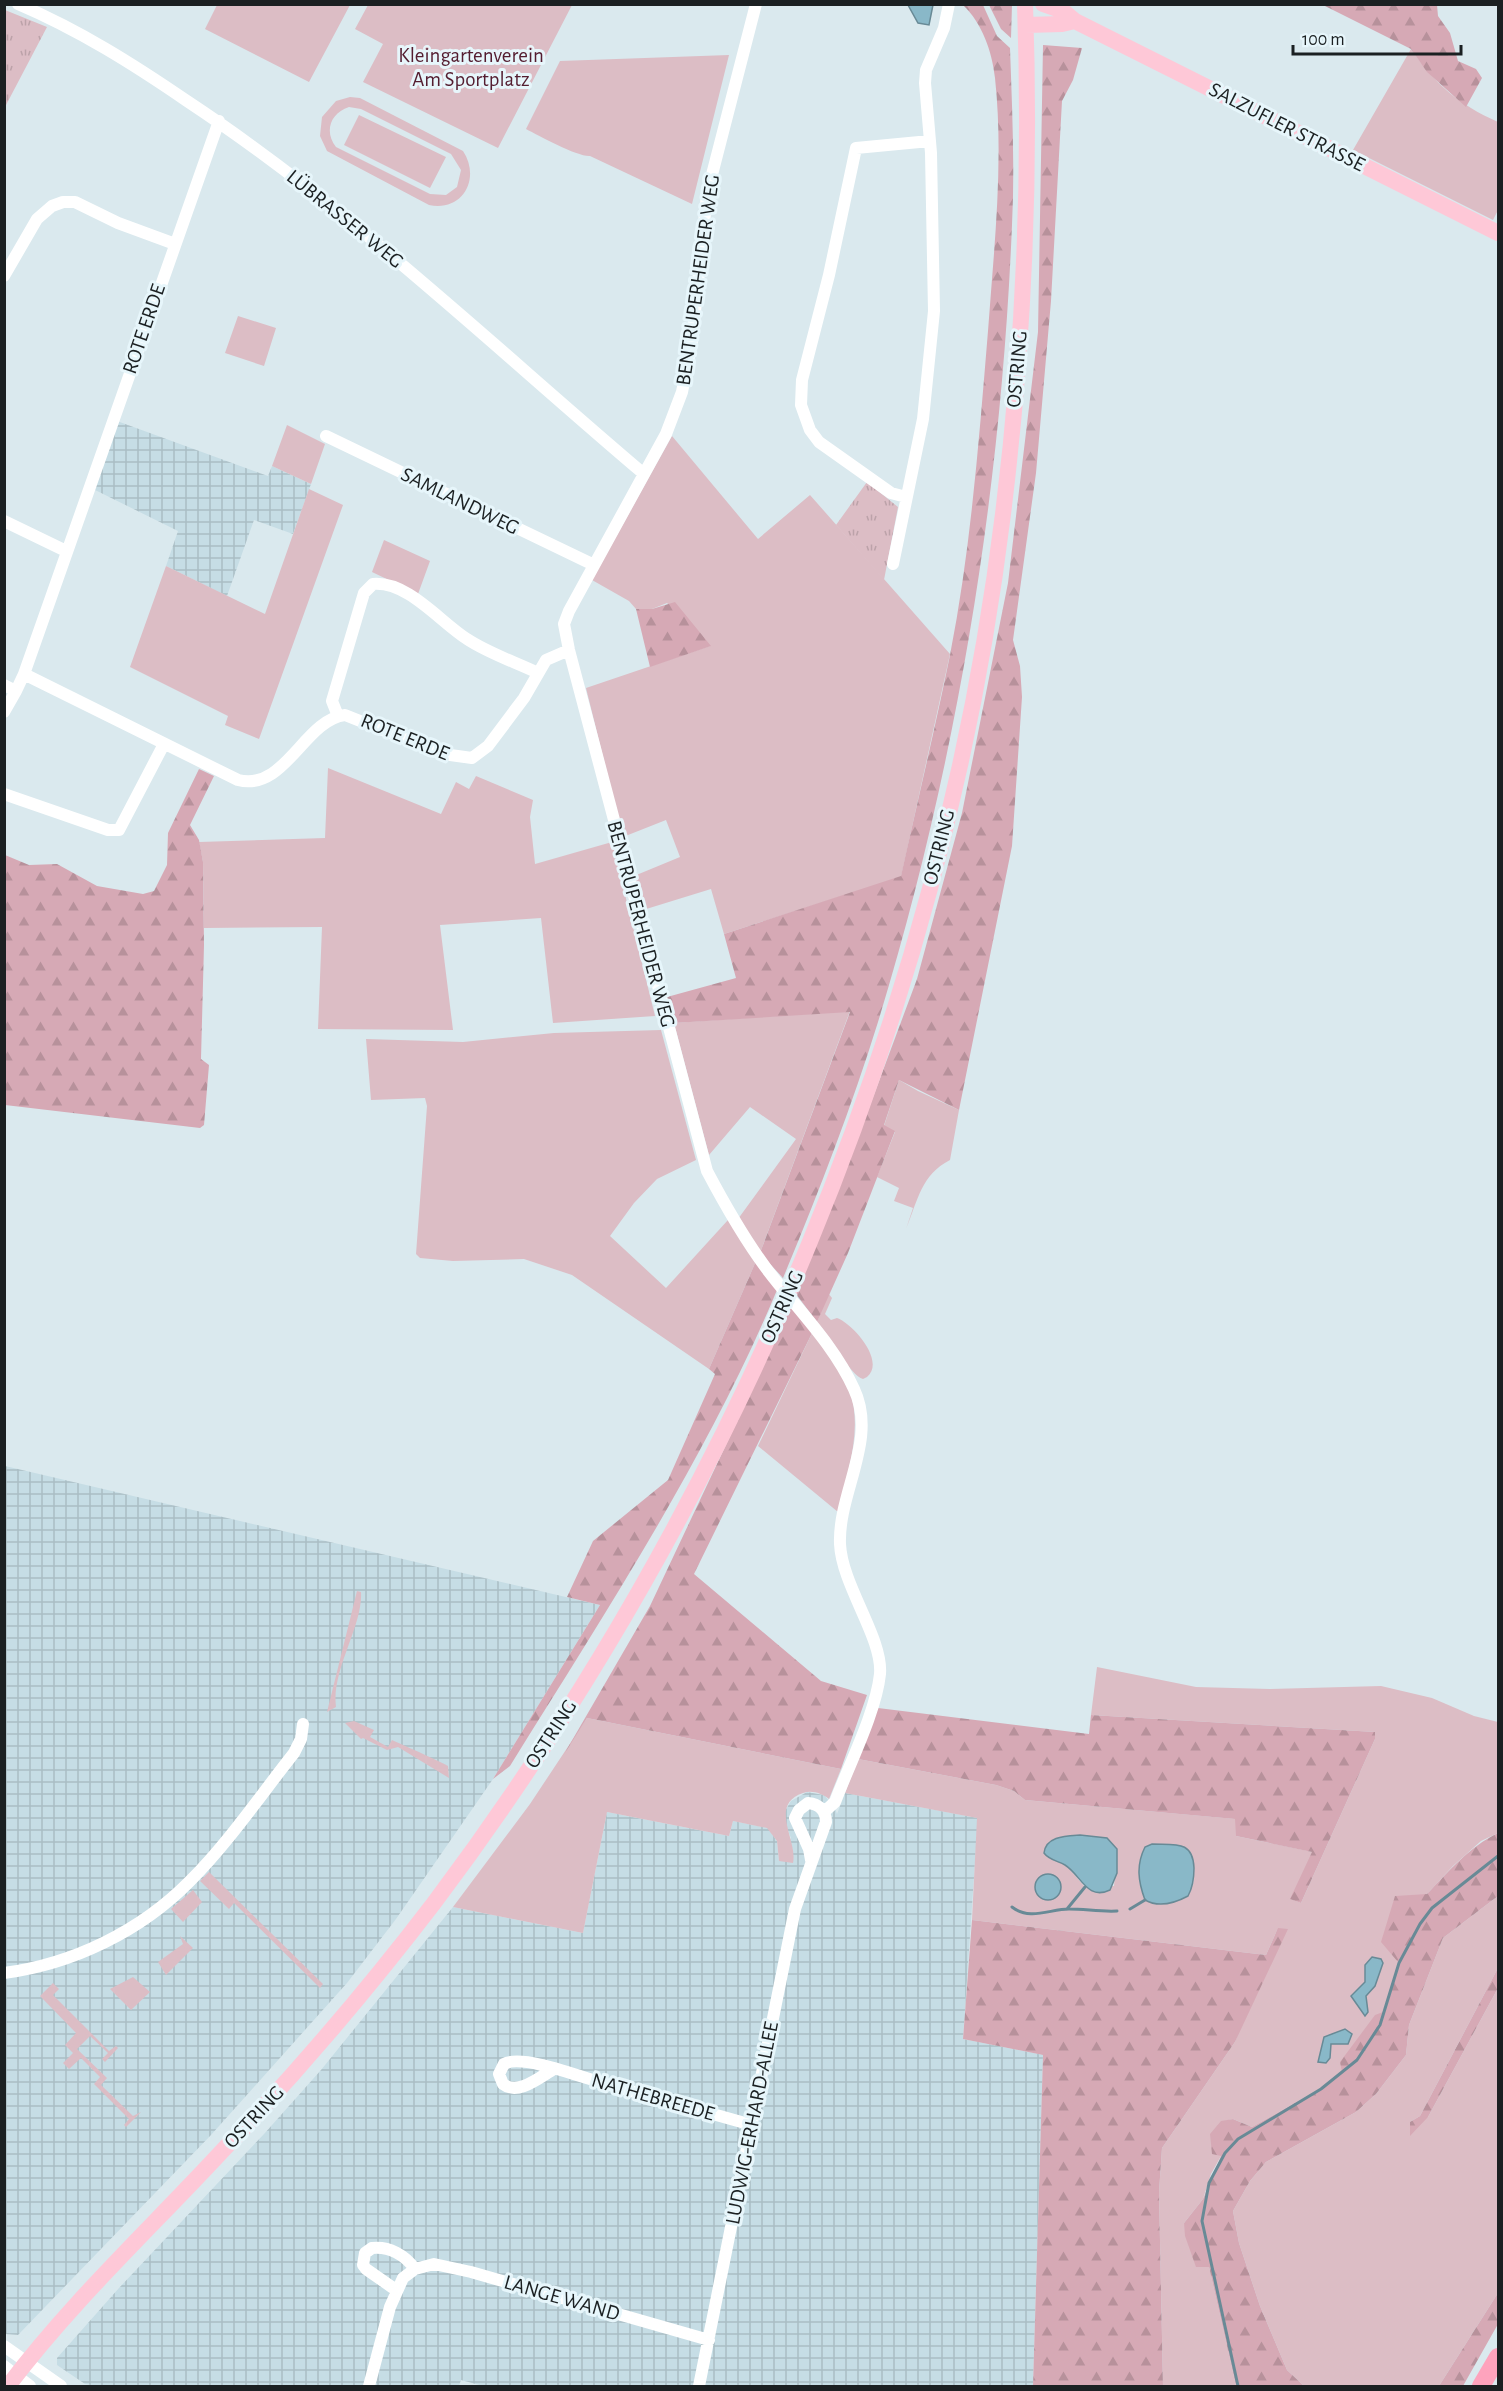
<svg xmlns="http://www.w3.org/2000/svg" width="1503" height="2391" font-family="'Alegreya Sans',sans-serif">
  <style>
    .industrial { fill: url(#industrial-grid) }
    .green { fill: #dcbdc5; fill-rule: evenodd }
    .forest { fill: url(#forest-firs) }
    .park { fill: url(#park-tufts) }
    .water { fill: #89b8c8; stroke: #688a96; stroke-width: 1.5 }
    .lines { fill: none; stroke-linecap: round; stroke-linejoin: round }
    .stream { stroke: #688a96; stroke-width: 3 }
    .minor { stroke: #fff; stroke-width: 12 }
    .major { stroke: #fec8d7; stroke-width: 16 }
    .highway { stroke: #fea3bd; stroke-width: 18 }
    .labels { text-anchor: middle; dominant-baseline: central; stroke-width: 6; stroke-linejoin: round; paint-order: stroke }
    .park-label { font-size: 21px; fill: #541d30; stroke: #e7f6fb }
    .street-label { font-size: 21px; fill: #1b2022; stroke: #e7f6fb }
  </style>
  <defs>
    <pattern id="industrial-grid" width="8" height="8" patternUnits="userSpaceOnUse" patternTransform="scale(1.5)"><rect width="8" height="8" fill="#c6dde5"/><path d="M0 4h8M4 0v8" fill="none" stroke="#aabdc4"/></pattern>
    <pattern id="forest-firs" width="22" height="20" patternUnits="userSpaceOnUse" patternTransform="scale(1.5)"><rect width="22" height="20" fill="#d6a9b5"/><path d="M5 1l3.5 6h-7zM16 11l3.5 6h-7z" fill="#b7919b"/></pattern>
    <pattern id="park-tufts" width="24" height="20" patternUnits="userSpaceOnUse" patternTransform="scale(1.5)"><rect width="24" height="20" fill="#dcbdc5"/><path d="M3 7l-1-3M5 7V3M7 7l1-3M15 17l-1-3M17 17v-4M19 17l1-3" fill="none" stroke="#bca2a9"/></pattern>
  </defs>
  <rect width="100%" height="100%" fill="#dae9ee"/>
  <path class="industrial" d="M117,421l151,55 4,-10 39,18 -18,50 -39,-14 -27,76 -61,-30 12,-35 -85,-42z
    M5,1466l595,139 -107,174 -97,140 -49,64 -136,152 -193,200 -13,-1z
    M807,1792l17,3 11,13 2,6 8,-21 133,25 -15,221 80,16 -10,331h-550l-22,-6 -2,6h-363l-11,-2 -28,-19v-7l62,-70 145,-154 57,-64 132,-163 130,26 24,-121 122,24 4,-15 35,7 9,13 2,20 12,-23 -6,-15v-12l6,-10z"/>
  <path class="green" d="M217,5v-1l133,1 -41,77 -104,-53z
    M368,5v-1l204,1 -74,143 -135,-66 20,-38 -28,-15z
    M1411,49c25,36 47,55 87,73v88l-5,10 -140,-70z
    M729,55l-37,149 -102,-48c-12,1 -51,-20 -64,-27l34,-68z
    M350,97l10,1 103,53c18,27 0,61 -34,54l-102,-54 -7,-15 2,-19 14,-16zM349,107l12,2 90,45 10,16 -4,17 -11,8 -16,-1 -94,-47c-12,-15 -6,-34 13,-40z
    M359,115l87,42 -16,31 -86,-43z
    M238,316l38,12 -12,38 -39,-13z
    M287,425l38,19 -14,40 -39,-18z
    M672,436l86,103 52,-44 140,159 -49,223 -177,57 -13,-45 -68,21 -9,-34 46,-19 -14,-37 -43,17 -37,-149 124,-42 -43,-43 -15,6h-16l-7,-8 -37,-21z
    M309,489l34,16 -84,234 -34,-14 3,-9 -98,-49 36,-101 99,48z
    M384,540l46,21 -12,33 -46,-22z
    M328,768l113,46 15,-32 13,7 7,-13 57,24 -3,17 5,47 77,-22 43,174 -102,7 -12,-105 -101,7 13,105 -135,-1 4,-102 -118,1 -1,-66 -4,-20 126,-4z
    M850,1011l-90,242 -22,-34 58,-80 -46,-32 -41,48 -35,-132z
    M661,1030l35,130 -39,19 -23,24 -24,33 56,52 62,-68 28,41 -47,108 -137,-94 -48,-16 -71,2 -33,-3 -4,-4 11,-148 -2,-8 -54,2 -5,-61 97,3 91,-9z
    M899,1080l19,11 41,19 -9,50c-29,15 -32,40 -44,69l7,-21 -19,-7 5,-13 -22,-11 18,-45 -11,-6z
    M828,1293l4,5 -7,16 6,6 6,-2c16,6 49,43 30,59l-4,2c-12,-3 -36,-45 -46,-57z
    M813,1331c9,12 19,25 27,38 28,46 10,94 -2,143l-80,-66z
    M357,1591l4,1c2,34 -30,78 -25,115l-9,5z
    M1097,1667l99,20 74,2 111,-3 51,12 42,18 24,6v111l-17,8 -28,25 -26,28 -29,68 -15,50 -40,60 -27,19 -64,36 -19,-8 -12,3v34l-10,18 -8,25 -19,24 25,44 27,119h-73l-4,-194 3,-44 73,-106 43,-114 -12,27 -294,-35 5,-102 -132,-25 13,-34 138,26 18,6 11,9 211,19v17l77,16 -22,47 10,4 74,-164v-7l-284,-17zM1152,1844c38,2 44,2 41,42zM1117,1849l-3,37 -29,1 -18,-21 -8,-4z
    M587,1718l254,51 -12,30c-8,-6 -17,-9 -26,-6 -35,12 -5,47 -10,70l-14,-2 -2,-20 -10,-13 -34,-7 -4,15 -122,-24 -24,121 -130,-26 77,-103z
    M354,1721l20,9 -4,7 18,10 4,-7c9,4 54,24 56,26l1,12 -51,-31 -11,3 -24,-12 -2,1 -16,-16z
    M209,1872l114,112 -3,4 -86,-85 -5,6 -29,-28z
    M193,1890l9,12 -19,20 -12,-13z
    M1498,1896v72l-78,148 -10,6 18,-5 70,-129v305l-59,93h-135l-17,-16 -27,-64 -21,-63 -6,-32 17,-30 16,-19 90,-50 20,-18 30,-39 3,-30 34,-87z
    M180,1936l13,12 -27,27 -8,-13 25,-18z
    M133,1977l17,15 -19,18 -21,-21z
    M53,1983l6,6 -6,6 56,56 7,-5 2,2 -13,14 -3,-3 6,-6 -18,-17 -13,13 30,29 -6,7 32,31 8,-4 -15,15 -2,-2 5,-6 -35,-35 6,-7 -19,-19 -12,11 -6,-6 10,-10 -8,-8 11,-12 -36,-37z"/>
  <path class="forest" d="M963,5h20l14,31 13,12c2,59 5,118 2,177 -11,270 -55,539 -134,797 -27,87 -60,172 -95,256l-23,-25 90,-241 -176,11 -7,-26 69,-19 -12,-44 177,-58c16,-73 34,-147 49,-221 21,-107 29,-216 38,-324 6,-83 16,-170 7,-253 -3,-27 -13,-55 -32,-73z
    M989,5h23l-1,33 -10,-9z
    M1323,5h114l1,11 12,17 8,28 18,8 6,9 -16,29 -39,-35 -16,-23z
    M1043,45l39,3 -9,32 -11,21 -11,200 -15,172 -23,167 7,26 2,31 -10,149 -53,264 -60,-30 -15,45 11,6 -47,122 -31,69 -21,-28 47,-116 74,-199 45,-166 46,-230 30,-251z
    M675,602l36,44 -61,21 -14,-58h16z
    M199,769l15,7 -24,49 9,15 4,22 1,83 -3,114 8,6 -5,60 -4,3 -195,-23v-250l24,10 28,-1 40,22 46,8 11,-3 13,-26 1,-32z
    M756,1261l21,29c-70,168 -171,321 -267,476l-17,13 107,-174 -33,-8 26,-56 75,-61 47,-106 -6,-5z
    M791,1307l22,24 -119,243 127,107 46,14 -26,74 -254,-51 -24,38 87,-150z
    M878,1708l211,26 2,-19 284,17v7l-74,164 -11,-4 22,-47 -76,-16 -1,-17 -210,-19 -11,-9 -18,-6 -138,-26z
    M1498,1833v63l-55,42 -34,87 -3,30 -30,39 -20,18 -90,50 -16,19 -17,30 6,32 21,63 27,64 17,16h-68l-27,-119h-13l-11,-31 -1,-13 19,-24 18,-43 -9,-2 -2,-20 11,-13 12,-2 19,8 64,-36 26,-19 -2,-10 35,-47 8,-3 15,-50 -17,-20 14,-46 32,-2c22,-23 42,-47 71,-61z
    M972,1920l294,35 12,-27 10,1 -53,113 -73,106 -3,44 4,194h-130l10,-331 -80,-16z
    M1498,1968v20l-70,129 -18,19v-14l10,-6z
    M1498,2293v31l-35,62h-24z"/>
  <path class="park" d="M5,10l42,17 -42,80z
    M867,482l31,25 -14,73 -48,-55z"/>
  <path class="water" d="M908,5h25l-4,20 -11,-2z
    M1080,1835l27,3 10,11v24l-7,17c-23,11 -29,-15 -45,-25 -7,-4 -16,-5 -21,-12 2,-17 22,-17 36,-18z
    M1152,1844c23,1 41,-4 42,24 0,11 -1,19 -6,28 -13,7 -29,12 -43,4 -7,-19 -9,-35 0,-53z
    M1035 1887a13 13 0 1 1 26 0a13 13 0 1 1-26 0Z
    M1372,1957l9,2 2,4 -8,23 -9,10 2,16 -3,4 -14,-20 14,-14v-17z
    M1345,2029l7,5 -4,10h-17l-1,14 -4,5 -8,-1 6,-25z"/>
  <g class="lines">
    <path class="stream" d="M1012,1907c18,14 38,2 57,2 16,0 32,3 48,2
      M1067,1909l18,-22
      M1130,1909l15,-9
      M1238,2386l-36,-165 7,-38 16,-30 13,-14 83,-50 36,-29 23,-35 19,-62 21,-39 12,-16 66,-52"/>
    <path class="minor" d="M18,4c61,26 115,60 169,97 165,109 307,246 457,373
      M756,4l-49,190 -15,147 -10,51 -16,42 -97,177 -5,13 5,26 138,521c18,34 36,66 59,97 30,40 67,75 88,121 24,51 -16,103 -14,155 2,42 43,94 40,130 -4,38 -31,91 -45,128l-11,10
      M4,276l33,-57 15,-13 11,-4h12l43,21 57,21
      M326,436l268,129
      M906,497l-15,-4 -72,-51 -9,-12 -9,-25 1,-25 27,-105 27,-127 74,-7
      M4,521l62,30
      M893,564l30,-145 11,-108 -3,-158 -6,-70 1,-13 18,-42 5,-24
      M24,674l195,-553
      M4,685l12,6 8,-17 214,106c47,12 66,-60 107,-65l98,39 29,4 16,-12 36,-48 22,-38 23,-10
      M4,712l12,-21
      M338,716l-6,-15 32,-108 9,-9c35,-3 67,38 94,55 21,14 48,23 71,34
      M4,794l104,36h11l45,-86
      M4,1973c69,-9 137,-42 186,-92 38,-38 70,-85 104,-128l7,-14 2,-15
      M554,2069c-14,8 -36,27 -51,15l-4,-10 5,-10c17,-10 75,12 95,18l153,43
      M396,2290l-30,-21 -3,-4 2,-12 7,-5c17,-2 33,7 43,21
      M4,2346l57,40
      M4,2366l26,20
      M369,2386l21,-79 13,-29 12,-9 19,-5 37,8 238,68
      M699,2386l96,-477 31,-87c0,-11 -7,-18 -18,-19l-9,7 -4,8 14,31 2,11"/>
    <path class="major" d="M1043,4l20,7 12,10 423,212
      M1026,25l36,-1 13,-3
      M8,2386c65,-86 144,-159 217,-238 74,-78 144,-160 209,-245 301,-401 508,-890 569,-1389 21,-169 28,-339 22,-510"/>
    <path class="highway" d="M1481,2386l17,-29"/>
  </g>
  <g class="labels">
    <g class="park-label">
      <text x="471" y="55">Kleingartenverein<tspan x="471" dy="24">Am Sportplatz</tspan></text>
    </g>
    <g class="street-label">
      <text transform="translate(1287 127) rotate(27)">SALZUFLER STRASSE</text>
      <text transform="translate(345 219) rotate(39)">LÜBRASSER WEG</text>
      <text transform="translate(698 280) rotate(-82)">BENTRUPERHEIDER WEG</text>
      <text transform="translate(144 329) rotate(-71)">ROTE ERDE</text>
      <text transform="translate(1017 369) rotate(-85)">OSTRING</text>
      <text transform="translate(460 501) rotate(26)">SAMLANDWEG</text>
      <text transform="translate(405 737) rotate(22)">ROTE ERDE</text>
      <text transform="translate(939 847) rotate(-76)">OSTRING</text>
      <text transform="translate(641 924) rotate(75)">BENTRUPERHEIDER WEG</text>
      <text transform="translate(782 1307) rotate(-66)">OSTRING</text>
      <text transform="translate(551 1734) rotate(-57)">OSTRING</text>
      <text transform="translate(653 2097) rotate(16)">NATHEBREEDE</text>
      <text transform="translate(254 2117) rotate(-47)">OSTRING</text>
      <text transform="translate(752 2123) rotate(-79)">LUDWIG-ERHARD-ALLEE</text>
      <text transform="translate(562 2298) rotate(16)">LANGE WAND</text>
    </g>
  </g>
  <rect width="1503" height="2391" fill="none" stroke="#1b2022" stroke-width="12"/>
  <path d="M1293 45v9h168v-9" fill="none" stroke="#1b2022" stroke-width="3"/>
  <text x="1302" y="45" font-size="18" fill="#1b2022" stroke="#e7f6fb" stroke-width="4.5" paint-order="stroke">100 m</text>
</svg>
